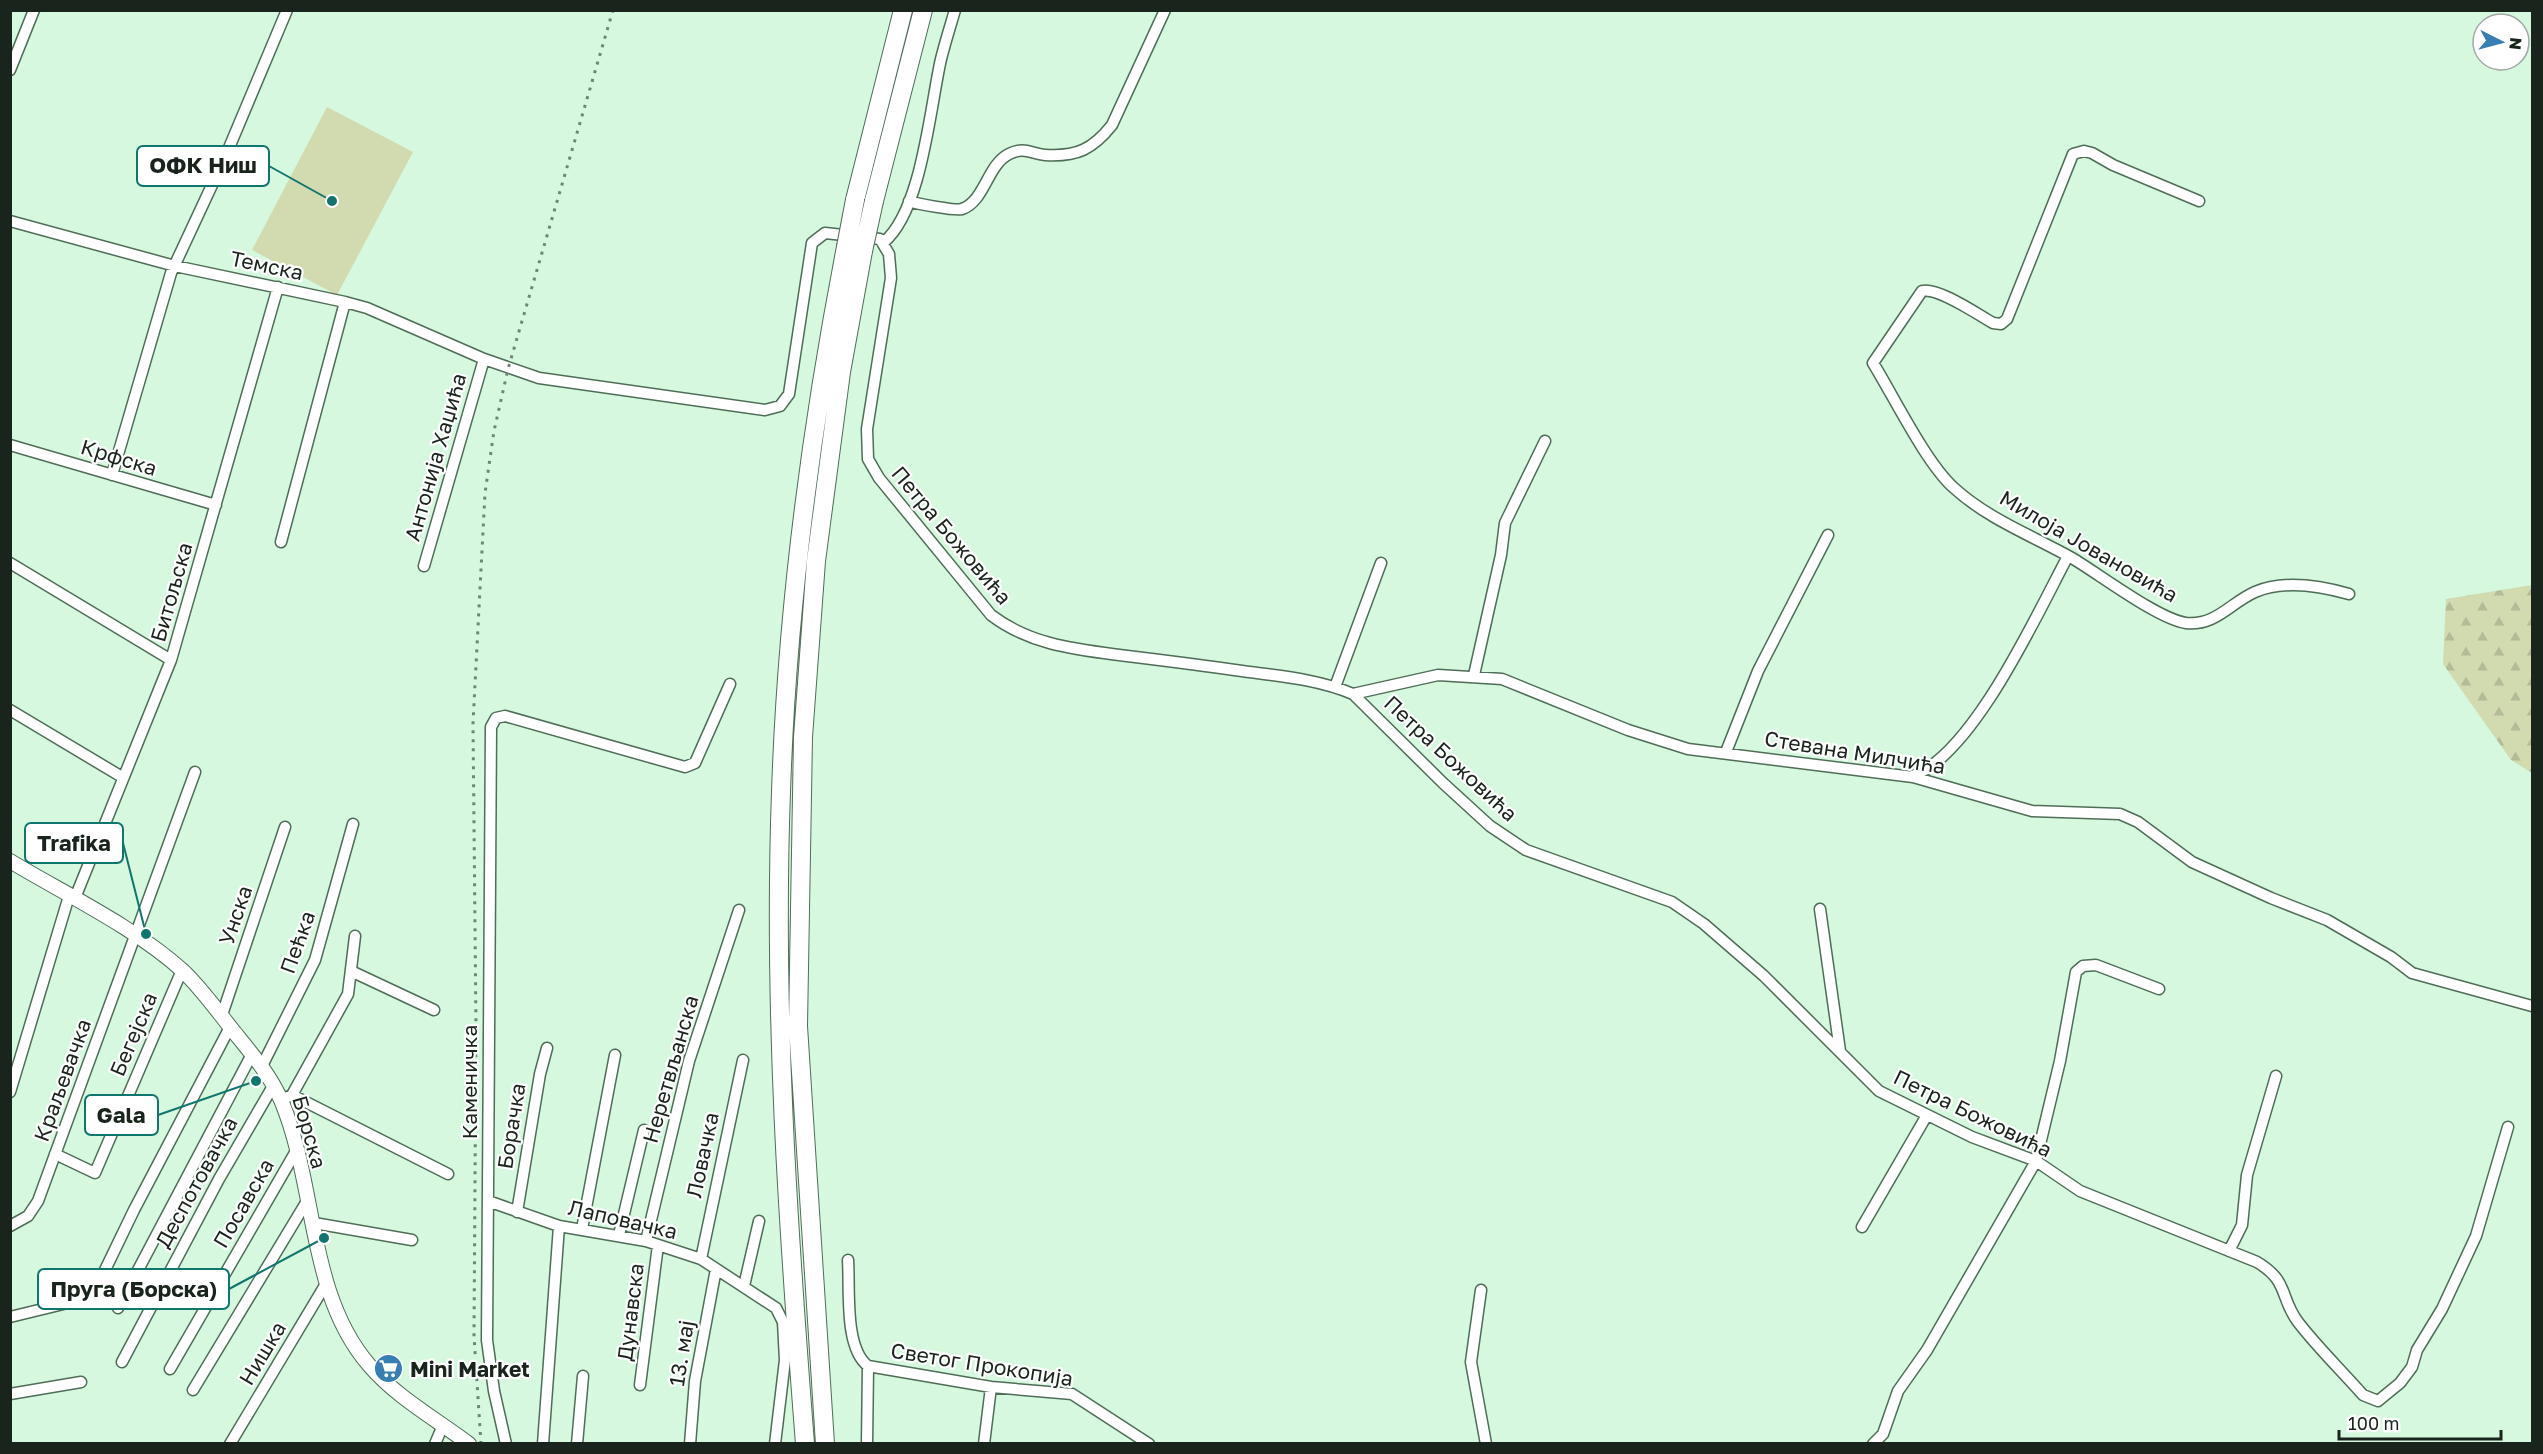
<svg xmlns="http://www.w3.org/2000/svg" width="2543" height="1454" font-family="'Golos Text',sans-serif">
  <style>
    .grass { fill: #d2dab0 }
    .forest { fill: url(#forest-firs) }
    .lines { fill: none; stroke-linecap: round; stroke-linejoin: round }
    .street-casing { stroke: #4f6d57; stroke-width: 13 }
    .secondary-casing { stroke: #4f6d57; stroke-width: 16 }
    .highway-casing { stroke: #4f6d57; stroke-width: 20 }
    .street { stroke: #fff; stroke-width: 10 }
    .secondary { stroke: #fff; stroke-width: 14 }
    .highway { stroke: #fff; stroke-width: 18 }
    .rail { stroke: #6f8675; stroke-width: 3; stroke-dasharray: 3 6; stroke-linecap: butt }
    .highway-bridge-casing { stroke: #4f6d57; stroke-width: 20; stroke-linecap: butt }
    .highway-bridge { stroke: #fff; stroke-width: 18 }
    .labels { text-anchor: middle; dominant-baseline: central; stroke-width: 4.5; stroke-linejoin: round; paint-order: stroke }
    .street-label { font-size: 21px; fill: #19251c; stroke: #fff }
    .poi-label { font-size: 21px; font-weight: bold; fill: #19251c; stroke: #fff; text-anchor: start }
    .leader { fill: none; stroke: #0f766e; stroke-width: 2 }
    .callout-dot { fill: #0f766e; stroke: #fff; stroke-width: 2 }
    .callout { fill: #fff; stroke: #0f766e; stroke-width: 2 }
    .callout-label { font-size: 22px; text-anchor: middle; font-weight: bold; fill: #19251c }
  </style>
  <defs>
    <pattern id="forest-firs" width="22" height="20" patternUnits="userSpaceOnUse" patternTransform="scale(1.5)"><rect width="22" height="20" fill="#d2dab0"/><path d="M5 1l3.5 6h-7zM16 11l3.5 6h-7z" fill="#b4bb97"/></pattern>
  </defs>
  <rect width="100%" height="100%" fill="#d5f8de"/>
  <path class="grass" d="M327,107l86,45 -76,143 -85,-45z"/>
  <path class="forest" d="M2532,585v188l-21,-13 -68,-96 3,-65z"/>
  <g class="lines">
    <defs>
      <path id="street" d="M10,70l24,-60
        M909,201c8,3 47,10 53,8 23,-8 25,-44 47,-55 16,-8 22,0 36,1 32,2 48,-6 67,-30l53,-115
        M2199,201l-86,-36 -21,-12 -8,-2 -11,3 -66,165 -6,5 -8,-1c-16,-9 -55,-36 -71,-32l-49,72c21,34 53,100 81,125 34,31 79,48 118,70 27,16 86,61 114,65 30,3 44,-20 69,-31 28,-12 66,-6 94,2
        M10,221l165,45 170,36 22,6 117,51 55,19 226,32 15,-4 9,-12 23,-151 13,-10 55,6 9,15 2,24 -24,151 1,30 11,19 112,137c38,29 82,34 128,40 41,5 82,10 123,16 37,5 76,8 111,23l90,89 47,43 36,24 146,52 32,22 60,52 115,115 93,46 64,24 44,30 177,71c33,20 22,35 41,60 20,26 44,49 65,73l15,6 22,-18 12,-16 5,-17 25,-41 34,-73 32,-109
        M884,242c38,-32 46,-135 57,-183 4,-16 9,-32 14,-49
        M10,445l206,60
        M112,475l59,-202 55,-118 61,-145
        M281,542l64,-240
        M10,563l161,97
        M424,566l60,-207
        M1474,675l27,-120 4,-32 40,-82
        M1335,687l46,-124
        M1353,694l85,-19 64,4 126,51 60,19 225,28 119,34 88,3 18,8 54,40 79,36 56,22 64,37 21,16 120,33
        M10,710l112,67
        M1726,752l32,-81 70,-136
        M1913,776c61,-23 124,-162 155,-220
        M75,898l96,-238 107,-373
        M1820,909l20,142
        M353,972l81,38
        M222,1015l63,-188
        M262,1066l53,-106 38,-136
        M10,1092l59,-196
        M292,1095l56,-101 7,-58
        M281,1100l11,-5 156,79
        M55,1154l40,19 87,-203
        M488,1201l71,25 87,15 55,18 75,49 7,14 2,38 -10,84
        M517,1212l23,-138 7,-26
        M314,1223l98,17
        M10,1226l18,-10 10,-15 157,-429
        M1862,1227l65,-112
        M582,1229l33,-174
        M619,1235l25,-105
        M646,1241l43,-180 50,-151
        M2229,1251l13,-26 5,-50 29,-99
        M701,1259l42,-199
        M848,1260c2,29 -4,88 20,106l123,21 81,7 77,50
        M744,1286l15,-65
        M1481,1290l-10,72 15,82
        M118,1308l134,-254
        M10,1317l82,-20 42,-87 96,-183
        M122,1362l97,-183 54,-93
        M170,1369l126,-218
        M640,1385l18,-140
        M193,1390l114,-189
        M10,1394l71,-12
        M230,1444l97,-162
        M435,1444l8,-19
        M506,1444l-12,-53 -7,-51 4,-613 5,-9 9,-2 180,51 10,-4 35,-79
        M543,1444l16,-218
        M577,1444l6,-68
        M690,1444l5,-63 21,-112
        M867,1444l1,-78
        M984,1444l7,-57
        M1873,1444l10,-10 15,-43 29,-41 109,-189 24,-100 16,-89 7,-6 13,-1 63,24"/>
      <path id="secondary" d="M10,861c55,33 126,67 173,110 19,18 35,41 52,62 17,21 35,42 46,67 36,85 26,193 88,265 27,32 67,54 100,79"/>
      <path id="highway" d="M855,200l48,-190
        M874,201l49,-191
        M805,1444c-17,-217 -32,-435 -24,-652 6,-184 30,-365 65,-545
        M825,1444l-27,-418 5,-289 13,-176 25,-189 22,-121"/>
    </defs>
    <use href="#street" class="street-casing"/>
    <use href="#secondary" class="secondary-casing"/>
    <use href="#highway" class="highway-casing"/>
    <use href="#street" class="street"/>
    <use href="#secondary" class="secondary"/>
    <use href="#highway" class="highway"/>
    <path class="rail" d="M481,1444l-7,-108 2,-308 -3,-305 12,-230 9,-62 14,-62 105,-359"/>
    <defs>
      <path id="highway-bridge" d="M846,247l9,-47
        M863,251l11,-50"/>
    </defs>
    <use href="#highway-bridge" class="highway-bridge-casing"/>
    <use href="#highway-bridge" class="highway-bridge"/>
  </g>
  <defs>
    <symbol id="supermarket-disc" viewBox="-11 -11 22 22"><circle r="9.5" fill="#367eb3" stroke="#fff"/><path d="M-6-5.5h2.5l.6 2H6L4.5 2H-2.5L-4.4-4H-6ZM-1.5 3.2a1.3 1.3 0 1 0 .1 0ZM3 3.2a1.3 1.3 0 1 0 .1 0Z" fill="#fff"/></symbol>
  </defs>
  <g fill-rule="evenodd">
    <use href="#supermarket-disc" x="372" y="1352" width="33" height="33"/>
  </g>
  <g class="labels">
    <g class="street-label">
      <text transform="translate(267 265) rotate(12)">Темска</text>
      <text transform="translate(119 457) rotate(17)">Крфска</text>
      <text transform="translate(435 457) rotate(-74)">Антонија Хаџића</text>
      <text transform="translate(952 535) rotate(50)">Петра Божовића</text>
      <text transform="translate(2089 546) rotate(30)">Милоја Јовановића</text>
      <text transform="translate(171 592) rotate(-74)">Битољска</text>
      <text transform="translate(1855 752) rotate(9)">Стевана Милчића</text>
      <text transform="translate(1451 758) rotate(43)">Петра Божовића</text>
      <text transform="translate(235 915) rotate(-71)">Унска</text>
      <text transform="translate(297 942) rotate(-70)">Пећка</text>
      <text transform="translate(133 1034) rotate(-67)">Бегејска</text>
      <text transform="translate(670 1069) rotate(-74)">Неретвљанска</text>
      <text transform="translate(62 1080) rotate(-70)">Краљевачка</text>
      <text transform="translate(469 1082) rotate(-90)">Каменичка</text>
      <text transform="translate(1973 1113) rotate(26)">Петра Божовића</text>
      <text transform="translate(511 1126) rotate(-81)">Борачка</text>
      <text transform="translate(310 1132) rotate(74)">Борска</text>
      <text transform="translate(702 1155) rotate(-78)">Ловачка</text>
      <text transform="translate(196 1182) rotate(-61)">Деспотовачка</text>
      <text transform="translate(243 1203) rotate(-60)">Посавска</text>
      <text transform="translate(623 1219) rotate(13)">Лаповачка</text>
      <text transform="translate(630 1312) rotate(-83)">Дунавска</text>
      <text transform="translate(262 1353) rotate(-59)">Нишка</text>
      <text transform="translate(681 1353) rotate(-81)">13. мај</text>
      <text transform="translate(982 1364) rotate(9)">Светог Прокопија</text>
    </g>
    <g class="poi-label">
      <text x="410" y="1369">Mini Market</text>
    </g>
  </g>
  <path class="leader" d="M332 201L269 166M146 934L123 843M256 1081L158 1115M324 1238L229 1289"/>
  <g class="callout-dot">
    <circle cx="332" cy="201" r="6"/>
    <circle cx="146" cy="934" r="6"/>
    <circle cx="256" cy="1081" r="6"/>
    <circle cx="324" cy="1238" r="6"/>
  </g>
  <g class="callout">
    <rect x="137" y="146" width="132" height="40" rx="6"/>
    <rect x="25" y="823" width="98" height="40" rx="6"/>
    <rect x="85" y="1095" width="73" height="40" rx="6"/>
    <rect x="38" y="1269" width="191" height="40" rx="6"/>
  </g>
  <g class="callout-label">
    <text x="203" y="173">ОФК Ниш</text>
    <text x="74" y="851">Trafika</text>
    <text x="121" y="1123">Gala</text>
    <text x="134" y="1297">Пруга (Борска)</text>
  </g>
  <rect width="2543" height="1454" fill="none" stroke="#19251c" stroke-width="24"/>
  <g transform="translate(2501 42) rotate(96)"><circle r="28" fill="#ffffff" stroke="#a3a8a4" stroke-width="1.5"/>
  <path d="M0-4.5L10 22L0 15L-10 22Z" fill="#367eb3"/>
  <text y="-9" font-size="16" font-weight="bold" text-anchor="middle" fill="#19251c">N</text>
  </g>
  <path d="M2339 1430v9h162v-9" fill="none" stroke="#19251c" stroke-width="3"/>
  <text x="2348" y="1430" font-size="18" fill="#19251c" stroke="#ffffff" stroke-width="4.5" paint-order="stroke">100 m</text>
</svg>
